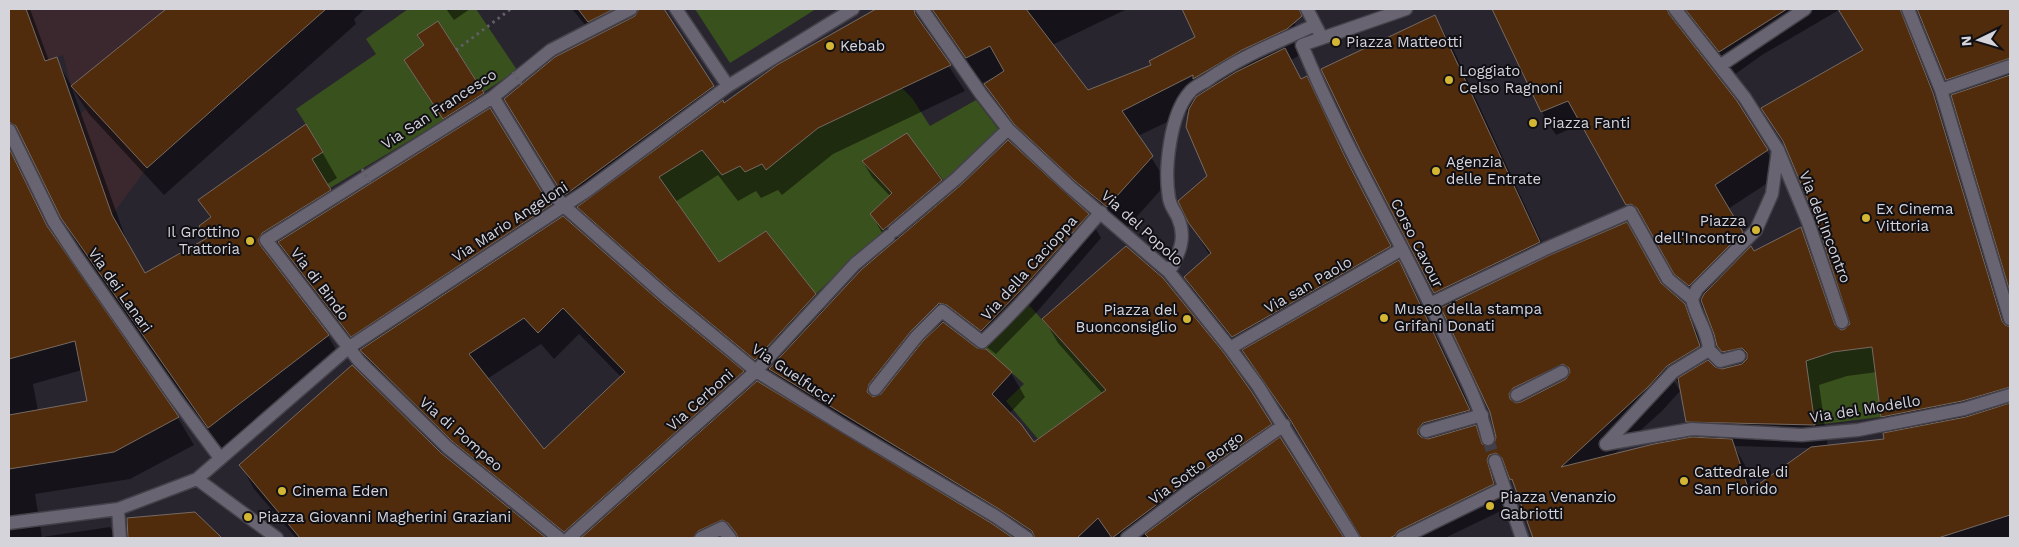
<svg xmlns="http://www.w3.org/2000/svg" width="2019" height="547" font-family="'Work Sans',sans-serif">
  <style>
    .education { fill: #3b282f }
    .green { fill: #39511c }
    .shadow { fill: #0007; fill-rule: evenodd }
    .building { fill: #502c0c; stroke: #766a61; fill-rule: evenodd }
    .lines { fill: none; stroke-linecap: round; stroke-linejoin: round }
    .street-tunnel { stroke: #423f49; stroke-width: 12; stroke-dasharray: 12 6; stroke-linecap: butt }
    .lane-casing { stroke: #44414a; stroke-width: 15 }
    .street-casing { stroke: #44414a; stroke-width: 15 }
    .path { stroke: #615e67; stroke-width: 3; stroke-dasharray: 2.5 4; stroke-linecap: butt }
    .lane { stroke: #686471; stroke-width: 12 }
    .street { stroke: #686471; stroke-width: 12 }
    .path-bridge { stroke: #615e67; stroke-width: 3; stroke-dasharray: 2.5 4; stroke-linecap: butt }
    .poi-dot { fill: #d4b635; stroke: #100f14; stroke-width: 2 }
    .labels { text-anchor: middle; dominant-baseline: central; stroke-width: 4; stroke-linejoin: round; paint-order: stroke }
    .poi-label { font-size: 15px; fill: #d6d4db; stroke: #100f14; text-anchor: start }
    .street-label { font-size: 15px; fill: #d6d4db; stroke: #100f14 }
  </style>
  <rect width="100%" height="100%" fill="#28252f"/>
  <path class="education" d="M26,9h300l-179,159 -35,47 -34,-99 8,-7 -15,-23 -8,-31 -18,6z"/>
  <path class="green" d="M408,9h39l2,2 3,-2h24l41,61 -33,22 -46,-71 -21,15 7,9 -20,15 40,60 -114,68 -18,-29 11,-8 -27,-42 80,-55 -10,-15z
    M695,9h121l-86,54z
    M902,88l10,10 18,28 46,-26 24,31 -55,51 -26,-32h-22l-7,-7 -28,18 30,32 -22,21 15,19 -25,19 -44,42 -50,-63 -47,31 -60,-85 43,-27 20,25 18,-9 5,6 17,-8 4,5 52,-41z
    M1027,303l79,87 -68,49 -32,-38 18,-17 -41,-37z
    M1872,347l9,70 -66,8 -7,-45 -26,-10 51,-18z"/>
  <path class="shadow" d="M9,9h21l19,52 7,-2 16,28 96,-78h197l-11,10 2,5 -192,171 -75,-81 -17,-26 55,154 18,32 63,-35 3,-20 -11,-19 122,-48 15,26 -11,7 12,20 115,-72 -37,-55 9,-32 13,-23 45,71 10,17 -2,1 68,108 184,152 9,16 238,136 21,14h-455l-178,-161 -13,-22 -2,1 -78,-103 -9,6 -2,5 54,72 15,25 -120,92 -146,-209 -15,-27 -43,-90 -10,-35zM579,334l42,43 -78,74 -56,-72 54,-35 13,15z
    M446,9h24l-16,11z
    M572,9h89l63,95 54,-37 99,-58h250l-75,36 36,46 64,-26 45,-27 -13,-29h104l19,42 -16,9 11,20 4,-2 17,29 38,80 51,99 71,148 -3,1 7,12 4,1 4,-3 2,-8 -6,-25 -47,-104 -83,-159 -38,-79 111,-55 16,27 99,216 112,26 23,20 14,25 13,37 11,4 9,-2 -13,-22 -3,-12 -10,-26 -1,1 -14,-11 -38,-67 -6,-3h-5l-59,-104 -26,11 -14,-23 -49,-103h517v278l-57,-191 3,-1 -9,-16 -23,-54h-5l91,305v208h-475l-17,-47 -8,-15 -7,3 4,29 -62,30h-83l-56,-93 -54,-80 -2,1 -48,-59 -17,-29 25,-22 -21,-35 20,-45 -19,-65 -52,25 29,47 -44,49 -92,-82 -30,-40 -15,-26 7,-4 -1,-2 -10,5 -37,-52 -4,-4 -8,1 -4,5v3l36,55 -132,63 -51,41 -4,-5 -17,8 -5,-7 -18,10 -20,-26 -43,27 43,62 97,31 10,16 68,-66 -12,-14 -9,-16 19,-18 -19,-20 -9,-15 78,18 9,16 138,19 13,23 -65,75 -40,41 -34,-26 -9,-1 -3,2 27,21h8l26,23 14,24 -16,17 25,30 69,-50 -45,-51 -14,-24 227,105 71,114h-320l-238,-145 -210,-180 -53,-86 75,-89zM1839,10l25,41 -101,58 24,40 30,69 34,106 -5,7h-5l-27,-78 -13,-24 -48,23 -25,-43 53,-35 -45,-72 -55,-72 6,-6 47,51 28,-20zM1665,360l16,28 6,33 10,18 -84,16 49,-44 18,-20 -17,-29zM1877,372l5,45 10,16 -7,7 -57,7 -9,-62 28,-9zM1734,446l78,2 -59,42 -8,-25z
    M9,147l46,93 123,178 16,27 -64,34 -95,15 7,43 68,-10 7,11h-108zM82,370l6,32 -50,9 -5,-27z
    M441,454l103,84h-248l-42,-49 -13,-24z
    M194,514l25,24h-90v-11z"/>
  <path class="building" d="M9,9h17l19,52 12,-4 55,158 33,58 62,-35 -8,-12 12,-9 -13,-17 108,-76 17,28 -11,7 19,31 -69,43 -4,7 2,5 69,90 -121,93 -147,-210 -45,-92 -7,-4z
    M166,9h160l-179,159 -76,-82z
    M578,9h36l-26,13z
    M639,9h25l50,77 -149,109 -8,-10 -53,-86 51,-42 80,-41z
    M876,9h38l1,5 36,51 -133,63 -52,42 -4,-6 -17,8 -5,-6 -18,9 -20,-25 -43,27 60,85 47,-31 50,63 -61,66 -81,-67 -97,-86 146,-107 1,3 53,-38z
    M932,9h94l62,81 63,-25 -2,-4 46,-24 -13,-28h117l3,7 -15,13 -45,21 -49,29v-4l-71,36 31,45 -46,51 -32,-26 -61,-57 -26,-35 -4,-5 20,-13 -14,-25 -24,12z
    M1492,9h175l2,5 68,87 31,49 -53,35 28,47 -54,54 -15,-12 -37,-66 -6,-4 -5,1 -58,-104 -27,11z
    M1685,9h102l-68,43z
    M1838,9h62l33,84 69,228 3,4 5,2v60l-48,14 -81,16 -9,-70 -39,5 -27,9 9,64 -129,-3 -8,-44 30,-18 7,7 7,2 20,-5 5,-5v-6l-5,-5 -20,4 -5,-6 -3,-12 -13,-34 3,-6 47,-48 3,5 47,-24 34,98 6,5 4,-1 5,-5 -34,-105 -33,-78 -22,-33 102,-58z
    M1917,9h93v49l-64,22z
    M1435,15l105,227 -106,51 -74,-143 -39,-81z
    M438,21l46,72 -41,26 -39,-59 20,-15 -7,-10z
    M1285,48l16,31 6,-3 38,81 46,89 -159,91 -48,-60 27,-24 -23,-31 -10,-21 29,-25 -21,-49 3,-18 7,-12 6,-4 34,-21z
    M2010,75v217l-59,-197z
    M490,108l53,86 9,10 -201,133 -73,-95z
    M907,133l35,47 -59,50 -13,-16 22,-21 -30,-32z
    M1008,140l81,74 -67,75 -41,42 -34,-26 -8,-2 -28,28 -42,53 -2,8 6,5 8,-3 42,-53 20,-19 34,26 9,1 26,23 -20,22 29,30 13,18 72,-52 -64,-71 84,-73 37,32 61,75 27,38 21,33 -88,60 -72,54 -14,-20 -21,20h-42l-3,-7 -33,-22 -230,-140 92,-99 101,-86z
    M9,148l38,78 132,191 -65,35 -105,17v-54l78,-14 -12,-60 -66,18z
    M563,216l101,89 80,66 -180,161 -112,-91 -92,-91zM563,308l62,64 -81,77 -75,-95 55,-36 14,15z
    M1627,222l34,61 24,21 15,42 -33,20 -19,21 -87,80 93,-23 38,-7 40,2 17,52 62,-44 73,-8 -1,-6 83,-16 44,-14v112l-72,23h-405l-21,-59 -2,1 -8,-22 -6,-5 -7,2 -2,5 7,24 -96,47 -4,5 -5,2h-28l-70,-117 -49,-71 157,-90 71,150 -47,13 -5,6v5l3,3 7,2 48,-14 6,19 9,3 3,-3 2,-7 -6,-25 -49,-104 107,-52zM1563,364l6,4 1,4 -4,7 -45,23 -5,1 -6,-4 -1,-5 4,-6z
    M352,365l89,88 105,85h-246l-61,-73z
    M757,381l234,142 22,15h-275l-2,-5 -8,-10 -6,-3 -24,11 -5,7h-112z
    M1280,437l64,101h-195l-4,-4 49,-36z
    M195,512l27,26h-94l-1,-20z"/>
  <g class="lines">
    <path class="street-tunnel" d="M1488,439l7,22"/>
    <defs>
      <path id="lane" d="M1630,212l38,67 24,20
        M1692,299l5,-10 59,-59 16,-36 6,-44
        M1230,348l172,-99
        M1709,350l11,11 19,-5
        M875,389l42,-53 25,-25 40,31c43,-40 80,-86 119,-130
        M1517,395l45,-23
        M1426,431l56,-16
        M1606,444l67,-72 36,-22c-1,-19 -13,-32 -17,-51
        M701,538l21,-10 8,10"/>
      <path id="street" d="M676,9l52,77
        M922,9l59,85 27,35 62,58 99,85 61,76 28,38 95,152
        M1307,9l12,23
        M1406,9l-104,36c40,98 96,190 141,286 16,35 36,70 45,108
        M1675,9l70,89 33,52 30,72 34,100
        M1908,9l33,81 69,229
        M1721,65l84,-56
        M1941,90l69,-24
        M493,97l57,93 14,16 105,93 87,72 88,55 151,90 32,22
        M9,130l45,92 23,35 99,142 44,59
        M894,231l63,-53 51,-49
        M1169,272c10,-18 18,-34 9,-54 -3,-7 -8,-12 -9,-20 -5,-29 1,-84 21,-106 4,-5 11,-8 16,-11 34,-24 72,-39 109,-56
        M1430,304l115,-55 85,-37
        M1606,444l86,-15 110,6 56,-5 106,-21 46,-14
        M1495,461l27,77
        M197,479l80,59
        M118,509l2,29
        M9,523l109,-14 79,-30 151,-131 240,-158 140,-104 125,-77
        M559,538l-112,-91 -88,-86 -93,-121 227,-143 58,-47 80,-41
        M569,538l187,-167 99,-107 34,-28
        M1127,538l62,-47 95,-66
        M1402,538l102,-50"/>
    </defs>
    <use href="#lane" class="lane-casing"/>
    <use href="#street" class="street-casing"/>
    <path class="path" d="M456,50l55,-41"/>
    <use href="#lane" class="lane"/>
    <use href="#street" class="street"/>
    <path class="path-bridge" d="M513,72l8,12
      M362,169l8,14"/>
  </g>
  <g class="poi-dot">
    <circle cx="1336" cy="42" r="5"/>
    <circle cx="830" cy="46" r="5"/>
    <circle cx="1449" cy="80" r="5"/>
    <circle cx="1533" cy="123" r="5"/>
    <circle cx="1436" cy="171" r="5"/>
    <circle cx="1866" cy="218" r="5"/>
    <circle cx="1756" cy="230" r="5"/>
    <circle cx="250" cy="241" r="5"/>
    <circle cx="1384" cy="318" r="5"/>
    <circle cx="1187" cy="319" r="5"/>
    <circle cx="1684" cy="481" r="5"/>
    <circle cx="282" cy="491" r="5"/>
    <circle cx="1490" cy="506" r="5"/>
    <circle cx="248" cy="517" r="5"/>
  </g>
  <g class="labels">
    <g class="poi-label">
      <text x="1346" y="42">Piazza Matteotti</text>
      <text x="840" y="46">Kebab</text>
      <text x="1459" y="71">Loggiato<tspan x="1459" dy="17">Celso Ragnoni</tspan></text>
      <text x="1543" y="123">Piazza Fanti</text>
      <text x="1446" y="162">Agenzia<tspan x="1446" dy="17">delle Entrate</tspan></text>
      <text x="1876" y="209">Ex Cinema<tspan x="1876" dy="17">Vittoria</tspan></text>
      <text x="1746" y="221" text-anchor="end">Piazza<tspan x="1746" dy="17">dell'Incontro</tspan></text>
      <text x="240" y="232" text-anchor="end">Il Grottino<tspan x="240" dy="17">Trattoria</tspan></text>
      <text x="1394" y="309">Museo della stampa<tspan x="1394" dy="17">Grifani Donati</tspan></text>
      <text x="1177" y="310" text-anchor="end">Piazza del<tspan x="1177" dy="17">Buonconsiglio</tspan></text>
      <text x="1694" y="472">Cattedrale di<tspan x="1694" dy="17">San Florido</tspan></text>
      <text x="292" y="491">Cinema Eden</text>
      <text x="1500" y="497">Piazza Venanzio<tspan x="1500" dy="17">Gabriotti</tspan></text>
      <text x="258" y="517">Piazza Giovanni Magherini Graziani</text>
    </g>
    <g class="street-label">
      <text transform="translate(439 109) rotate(-33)">Via San Francesco</text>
      <text transform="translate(510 222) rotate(-33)">Via Mario Angeloni</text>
      <text transform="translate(1825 227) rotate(69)">Via dell'Incontro</text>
      <text transform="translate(1142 228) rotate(42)">Via del Popolo</text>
      <text transform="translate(1417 243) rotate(63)">Corso Cavour</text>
      <text transform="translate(1029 268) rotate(-48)">Via della Cacioppa</text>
      <text transform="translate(320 284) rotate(53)">Via di Bindo</text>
      <text transform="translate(1308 285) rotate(-30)">Via san Paolo</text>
      <text transform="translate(120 290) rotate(55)">Via dei Lanari</text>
      <text transform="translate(793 374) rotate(34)">Via Guelfucci</text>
      <text transform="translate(700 400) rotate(-42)">Via Cerboni</text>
      <text transform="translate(1865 409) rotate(-9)">Via del Modello</text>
      <text transform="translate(461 434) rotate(41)">Via di Pompeo</text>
      <text transform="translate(1196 468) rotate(-36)">Via Sotto Borgo</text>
    </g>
  </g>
  <rect width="2019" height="547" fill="none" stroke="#d6d4db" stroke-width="20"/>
  <g transform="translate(1979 40) rotate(265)" stroke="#100f14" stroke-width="4" paint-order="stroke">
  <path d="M0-4L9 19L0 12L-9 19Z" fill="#d6d4db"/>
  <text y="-8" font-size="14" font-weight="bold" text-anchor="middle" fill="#d6d4db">N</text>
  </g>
</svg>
